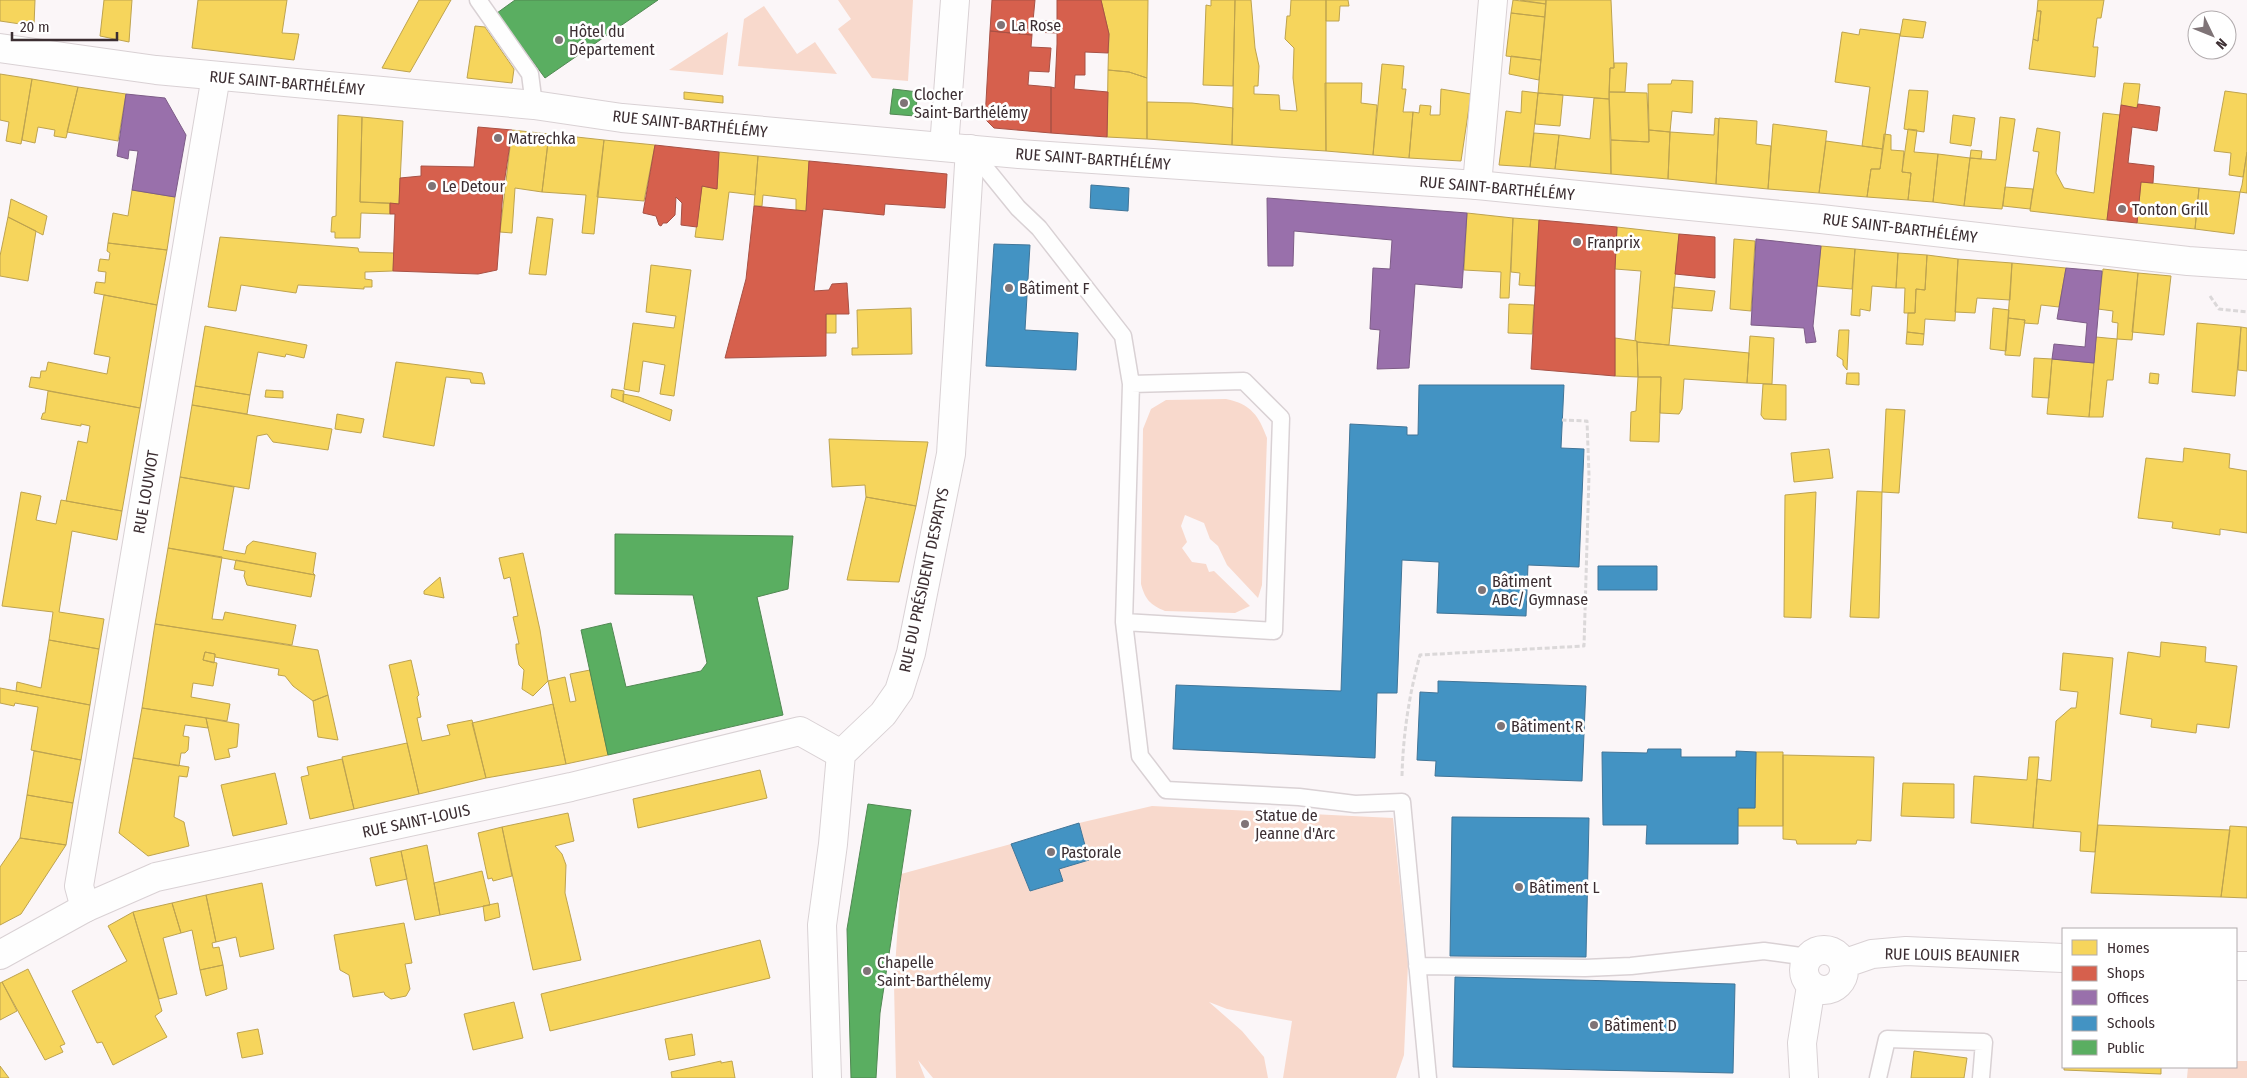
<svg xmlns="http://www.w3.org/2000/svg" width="2247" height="1078" font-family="'Fira Sans Condensed',sans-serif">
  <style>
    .green { fill: #f8d9cc }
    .homes { fill: #f6d55c; stroke: #bea34f }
    .shops { fill: #d6604d; stroke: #a85145 }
    .offices { fill: #9970ab; stroke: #7d5c87 }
    .schools { fill: #4393c3; stroke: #417598 }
    .public { fill: #5aae61; stroke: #518853 }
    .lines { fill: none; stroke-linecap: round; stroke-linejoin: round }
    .service-casing { stroke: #d9d1d4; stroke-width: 19 }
    .minor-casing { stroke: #d9d1d4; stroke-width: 30 }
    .tertiary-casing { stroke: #d9d1d4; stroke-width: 30 }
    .secondary-casing { stroke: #d9d1d4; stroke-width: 30 }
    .path { stroke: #dbd8d9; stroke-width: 3; stroke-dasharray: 5 2.5; stroke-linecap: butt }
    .service { stroke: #fefefe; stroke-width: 16 }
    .minor { stroke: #fefefe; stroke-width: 28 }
    .tertiary { stroke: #fefefe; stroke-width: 28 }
    .secondary { stroke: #fefefe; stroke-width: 28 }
    .poi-dot { fill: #7f7477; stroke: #fff; stroke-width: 2 }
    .labels { text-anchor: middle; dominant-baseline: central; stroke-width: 5; stroke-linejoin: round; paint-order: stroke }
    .poi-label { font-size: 16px; fill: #3c2e32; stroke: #fff; text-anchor: start }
    .street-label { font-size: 16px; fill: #3c2e32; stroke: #fff }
  </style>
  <rect width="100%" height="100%" fill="#fbf6f8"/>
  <path class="green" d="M838,0h75l-5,81 -36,-3 -34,-49 13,-10z
    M764,6l33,48 18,-12 22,32 -99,-8 6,-47z
    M728,32l-5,43 -54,-5z
    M1226,399c25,5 33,17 41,39l-5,147 -4,13 -31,-33 -9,-19 -8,-7 -6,-16 -19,-8 -4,11 6,16 -5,6 10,14 14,2 3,8 5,-1 36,35 -15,7 -70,-2c-15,-6 -20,-12 -24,-27l2,-155 8,-20 15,-9z
    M1152,806l241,12 15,146 -4,91 -8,23h-113l9,-57 -65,-12 -18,-7 33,29 22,26 4,21h-335l-15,-18 7,18h-29l-2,-94 7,-110 110,-30 20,47 32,-10 -4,-12 30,-9 -10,-37z
    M2236,1061h11v17h-60l1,-11h48z"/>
  <path class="homes" d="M0,0h35l-1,26 -34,-5z
    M104,0h28l-3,42 -29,-6z
    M198,0h89l-5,33 17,1 -5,26 -102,-12z
    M419,0h32l-41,72 -28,-4z
    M1101,0h47l-1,78 -18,-6 -21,-2 1,-36z
    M1211,0h24l-2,86 -30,-1 3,-80 5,1z
    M1235,0h16l4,48 4,18 -1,20h-4v8l25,1 1,15 17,1 -4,-33 1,-30 -9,-9 2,-23h3l1,-16h35v151l-94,-6z
    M1326,0h22l1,6h-9l-1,15h-13z
    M1513,0l33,4 -1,13 -34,-4z
    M1520,0h26v4z
    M1546,0h65l3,68h-4l-1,31 -71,-6z
    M2038,0h66l-3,18h-4l-4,29h5l-3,30 -66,-8 4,-30 5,2 3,-30h-4z
    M2037,11h4l-3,30 -5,-2z
    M1511,13l34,4 -4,43 -35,-4z
    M1903,19l23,3 -3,16 -23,-2z
    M475,26l10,1 29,42 -2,14 -45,-5z
    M1860,29l40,5 -17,115 -21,-3 8,-59 -35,-5 7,-50 17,3z
    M1511,56l30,4 -2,20 -30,-6z
    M1614,63h13l-2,29h-16l1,-24h4z
    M1382,64l22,2 -2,23h4l-3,23h10l-4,46 -36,-3z
    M1108,70l21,2 18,6v61l-40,-2z
    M0,74l32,5 -11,65 -15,-3 3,-19 -9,-2z
    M32,79l46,8 -12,51 -12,-2 1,-6 -17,-3 -3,16 -13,-3z
    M1672,80l21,1 -1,32 -20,-2 -2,21 -21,-2 -1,-46h23z
    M1325,83h37l-1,20 16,2 -4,50 -47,-4z
    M2124,83l16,1 -3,24 -16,-3z
    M78,87l48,7 -8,47 -51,-9z
    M1441,89l30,5 -10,67 -52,-3 4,-46 6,1 1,-8 11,1 -1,9h10z
    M1909,90l19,1 -4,41 -20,-3z
    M1522,91l16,2 -8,74 -31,-2 7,-54 15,2z
    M2225,91l22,3v58l-4,25 -14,-2 2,-22 -17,-2z
    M684,92l39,4v7l-39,-4z
    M1609,92l38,1 2,49 -38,-2z
    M1538,93l25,2 -3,31 -25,-2z
    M1594,98l15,1 2,75 -56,-5 4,-34 31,4z
    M1147,102l45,1 41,5 -1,37 -85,-6z
    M2103,113l17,2 -13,105 -77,-9 9,-59 -6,-1 4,-23 23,4 -4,41 8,15 30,5z
    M338,115l24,2 -2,85 30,1v11l-29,-1 -1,25h-25v-6h-4l1,-15 4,-1z
    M1953,115l22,3 -4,28 -21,-3z
    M362,117l41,4 -4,83 -39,-2z
    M2000,117l15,2v1l-13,89 -38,-3 6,-48 26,2z
    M1715,118l4,1 -3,65 -48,-5 2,-47 44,3z
    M1719,118l38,3 -1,23 15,2 -3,43 -52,-5z
    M1773,124l54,7 -8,62 -51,-4z
    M1908,129l9,1 -3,22 24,2 -5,48 -25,-2 3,-27 -9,-1z
    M512,130l37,4 -7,58 -27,-4 -3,45 -12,-1z
    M1649,130l21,2 -2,47 -57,-5v-34l38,2z
    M1534,133l25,2 -4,34 -25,-2z
    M549,134l55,6 -10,94 -12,-1 4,-38 -44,-3z
    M1884,134l7,1v15l13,1 -2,21 9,1 -3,27 -41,-3 4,-28h9z
    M604,140l51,5 -11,56 -47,-4z
    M1826,141l57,8 -3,20h-9l-4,28 -48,-4z
    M1971,150l11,1 -1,8 -11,-1z
    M719,152l39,4 -3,39 -26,-3 -6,48 -28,-3 7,-51 15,3z
    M2247,152v41l-7,-1 2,-7z
    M1938,154l32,4 -6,48 -31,-4z
    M758,156l51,5 -3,50 -10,-1v-11l-33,-4 -1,11h-8z
    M2141,182l58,6 -4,41 -58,-6z
    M2005,187l28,2 -3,20 -27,-3z
    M2199,188l41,4 -6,42 -39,-5z
    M132,190l43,7 -8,53 -59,-7 5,-30 15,3z
    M11,199l36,17 -4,19 -35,-18z
    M1467,213l46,5 -4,80h-9l1,-26 -37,-2z
    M8,217l28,14 -8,50 -28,-5v-20z
    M537,217l16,2 -7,56 -17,-1z
    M1513,218l26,2 -4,66 -16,-1 1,-12 -9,-1z
    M1617,227l62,7 -10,111 -32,-3 -2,-2 6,-69 -26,-2z
    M220,237l138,11 1,4 35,1 -1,18 -28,1v7l7,1v7h-8v2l-66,-4 -2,8 -55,-8 -5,26 -28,-4z
    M1734,239l21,2 -4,70 -21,-2z
    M108,243l59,7 -10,55 -63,-12 2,-11 9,1 1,-11 -8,-1 2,-12 9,1 1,-7 -3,-2z
    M1821,246l34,3 -3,40 -35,-3z
    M1855,249l43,4 -2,35 -24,-2 -2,25 -10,-2v7l-9,-1z
    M1898,253l29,2 -2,35 -9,-1 -1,24h-11l1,-25h-9z
    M1927,255l31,4 -3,62 -30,-2 -1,15 -17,-2 1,-19h7l1,-24 9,1z
    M1958,259l54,4 -2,37 -33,-2 -2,15 -20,-1z
    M2012,263l54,5 -7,39 -18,-2 -3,19 -14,-1 1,-3 -17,-2z
    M651,265l40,5 -17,126 -14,-2 5,-29 -22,-4 -4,31 -15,-3 9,-66 41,5 2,-12 -30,-4z
    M2103,269l35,4 -6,67 -15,-1 1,-16 -6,-1 1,-11 -15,-2z
    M2138,273l33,3 -7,59 -32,-3z
    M1674,287l41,4 -3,20 -40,-3z
    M104,295l53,10 -17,103 -111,-21 2,-10 9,1 1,-7h5l2,-9 59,12 3,-17 -16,-3z
    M1509,304l25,1 -2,29 -24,-1z
    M911,308l1,46 -60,1v-7h6l-1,-38z
    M1993,308l16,2 -3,41 -16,-2z
    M826,314h10v19h-10z
    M2008,318l17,2 -5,36 -15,-1z
    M2197,323l44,4 -6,69 -43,-4z
    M205,326l102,19 -3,13 -18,-4 -1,3 -27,-5 -8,43 -55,-9z
    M2241,327l6,1v43l-9,-1z
    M1839,330h10l-2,40 -4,-5v-5l-6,-4z
    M1907,332l17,2 -1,11 -17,-1z
    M1750,336l24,2 -2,46 -25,-1z
    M2096,337l21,2 -4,41h-6l-4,37h-14z
    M1615,338l22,3 1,36 -23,-1z
    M1637,342l112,11 -2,30 -63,-4 -2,30 -3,5 -19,-1 1,-36h-23z
    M2034,358l18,1 -3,39 -17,-1z
    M2052,359l42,4 -5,54 -42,-3z
    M396,362l86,11 3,11 -14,-1 -1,-4 -24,-2 -12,69 -51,-9z
    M1847,373h12v12l-13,-1z
    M2150,373l9,1 -1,10 -9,-1z
    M1638,377h23l-2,65 -29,-1 1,-29 5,-1z
    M1763,384l23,1v35l-22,-1 -3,-4z
    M195,386l55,9 -3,19 -55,-9z
    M612,389l12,2 -1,11 -12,-5z
    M266,390l17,1v7l-18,-1z
    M48,391l92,17 -18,103 -56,-10 12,-60 9,2 3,-17 -9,-2v2l-40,-7 2,-6h2z
    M623,394l16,3 33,13 -2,11 -47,-19z
    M192,405l140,24 -4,21 -55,-8 -6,-8 -10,2 -8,53 -69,-12z
    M1886,409l19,1 -6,83 -17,-1z
    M337,414l27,5 -3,14 -26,-4z
    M829,439l99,3 -12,64 -50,-9 -1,-12 -33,2z
    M2184,448l46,6 -1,14 18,3v62l-27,-4v6l-48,-7 1,-6 -35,-4 8,-60 37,4z
    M1829,449l4,29 -39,4 -3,-29z
    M180,477l54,10 -11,63 22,4 2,-8 6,-5 63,12 -3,20 2,2 -147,-27z
    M1857,491l25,1 -3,126 -29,-1z
    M21,492l20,4 -5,24 20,4 5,-24 61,11 -5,29 -45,-9 -13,81 45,7 -5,30 -50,-9 4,-28 -51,-6z
    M1816,492l-5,126 -27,-1 1,-122z
    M866,497l50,9 -17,76 -52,-2z
    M168,548l54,9 -10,62 11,1 2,-8 71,13 -4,20 -137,-21z
    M523,553l17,77 8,51 -15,15 -11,-7 2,-19 -5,-5 -3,-16v-5h3l-6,-27 5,-1 -8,-39 -6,2 -5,-21z
    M236,560l79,15 -4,22 -64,-12 -3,-9 1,-5 -11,-2z
    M440,577l4,21 -20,-4v-3z
    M155,624l163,26 10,45 -15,6 -20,-15 -8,-10 -7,-1 1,-6 -64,-12v-3l-10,-2 -2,8 14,3 -4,23 -20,-3 -2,14 39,7 -3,17 -85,-13z
    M49,640l50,9 -9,56 -74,-14 1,-9 24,6z
    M2161,642l45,5 -1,15 32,4 -8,62 -32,-4 -1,9 -45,-6 1,-8 -32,-5 8,-62 32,5z
    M205,652l10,2 -1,9 -11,-3z
    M2063,653l50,5 -18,194 -15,-1 1,-19 -48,-4 4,-49 14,2 5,-60 15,-13h5l2,-16 -18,-2z
    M411,660l8,35 -2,2 4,20 -4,1 5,23 28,-6 -3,-10 25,-5 14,58 -67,16 -30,-129z
    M590,670l18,85 -42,9 -18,-83 17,-4 5,25 6,-1 -6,-27z
    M0,688l90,17 -9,55 -50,-10 7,-43 -23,-4 -1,3 -14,-3z
    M328,695l10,45 -20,-3 -5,-36z
    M553,704l13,60 -80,14 -14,-55z
    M142,708l64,10 2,10 -23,-3 -2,11 6,1 -1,13 -3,3h-4l-2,13 -46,-8z
    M206,718l33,6 -2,23 -9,2 2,8 -15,3z
    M407,743l12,51 -65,15 -12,-52z
    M34,751l47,9 -8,43 -46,-8z
    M1756,752h27v74h-45v-18h17z
    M1783,755l91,2 -3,84 -14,-1 -1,4h-59l-1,-4 -13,-1z
    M2029,757h10l-6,71 -62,-5 3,-47 53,4z
    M133,758l56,9 -2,10 -8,-1 -5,41 10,5 5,24 -41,10 -29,-23z
    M342,759l12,50 -44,10 -9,-42 8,-2 -2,-8z
    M760,770l7,28 -129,30 -5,-29z
    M275,773l12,51 -54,12 -12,-51z
    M1903,783l51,1v34l-53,-2z
    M27,795l46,8 -7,42 -46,-7z
    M568,813l6,28 -19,5 7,8 4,11 -1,28 16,67 -48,10 -31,-143z
    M2098,825l132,5 -9,67 -130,-4z
    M2230,826l17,1v71l-26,-1z
    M502,827l10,49 -19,5 -1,-3 -4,1 -10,-46z
    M20,838l46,7 -45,69 -21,11v-58z
    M427,845l13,70 -25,5 -14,-69z
    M401,851l6,28 -31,7 -6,-28z
    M482,871l8,34 -50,10 -6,-32z
    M262,883l12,66 -34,8 -4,-20 -20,5 -10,-47z
    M206,895l10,47 -4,1 1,5 6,-1 4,18 -23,5 -8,-40 -11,3 -9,-30z
    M172,903l9,30 -18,5 14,56 -18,5 -26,-87z
    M498,903l2,14 -15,4 -2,-15z
    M133,912l29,99 -7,5 12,21 -54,28 -11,-23 -5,1 -25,-52 55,-30 -19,-35z
    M404,923l8,40 -7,1 5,25 -4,7 -15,3 -6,-4 -1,-3 -31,5 -4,-22 -9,-5 -6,-35z
    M760,940l10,38 -220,53 -9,-37z
    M223,965l4,24 -21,7 -6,-26z
    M28,969l37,75 -5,2 3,6 -18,8 -43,-78z
    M2,982l15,29 -17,9v-37z
    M514,1002l9,36 -50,12 -9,-36z
    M258,1029l5,25 -21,4 -5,-25z
    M692,1034l3,21 -26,5 -4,-21z
    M1914,1051l53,7 -3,20h-53z
    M721,1061v2l11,-2 3,17h-63l-1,-6z
    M0,1066l9,12h-9z
    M2064,1067h97v7l-97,-4z"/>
  <path class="shops" d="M992,0h43l-2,21h24v12l-25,-1v3l-42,-4z
    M1057,0h44l8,34 -1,19 -23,-1v23h-10l-1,14 34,3 -1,45 -56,-4v-46l4,1 2,-44z
    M990,31l42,4 -1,12 20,1 -2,24 -20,-1 -1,14 23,2v46l-57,-5 -9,-9z
    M2138,104l22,3 -3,24 -25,-4 -4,36 26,3 -1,17 -12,-1 -4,41 -30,-3 14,-115 16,3z
    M478,127l34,3 -9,61 -6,79 -19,4 -85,-3 2,-57h-5v-11l9,1 1,-26 21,-2v-10l53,1z
    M655,145l64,7 -2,37 -15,-3 -5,41 -16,-2 1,-22 -6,-6 -1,18 -8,8h-4l-2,3 -2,-1 -3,-9 -13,-3z
    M809,161l138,13 -2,34 -60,-4 -1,11 -61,-6 -9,82 15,-1 3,-6 15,-1 2,31h-23v42l-101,2 21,-79 8,-73 52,5z
    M1539,220l78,7 -2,42v107l-84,-7z
    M1679,234l36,3v41l-40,-4z"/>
  <path class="offices" d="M126,94l39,4 21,37 -11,62 -43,-7 6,-39 -9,-1 -1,9 -11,-3z
    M1267,198l200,15 -5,75 -47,-4 -6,84 -32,1 3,-39 -10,-1 3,-61 17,1 2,-29 -98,-9 -1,35h-25z
    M1756,239l65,7 -8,80 3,16 -10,1 -2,-15 -53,-3z
    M2066,268l36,3 -8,92 -42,-4 2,-15 31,3 2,-24 -30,-4z"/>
  <path class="schools" d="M1091,185l38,3 -1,23 -38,-3z
    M994,244l36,1 -5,85 53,3 -2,37 -90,-4z
    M1419,385h145l-3,63 23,1 -5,118 -51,-2 -2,51 -89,-3 2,-51 -37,-2 -5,133h-20l-2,65 -202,-9 3,-64 165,6 9,-267 57,3v8h11z
    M1598,566h59v24h-59z
    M1438,681l148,5 -4,95 -147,-5 1,-15 -19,-1 3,-68 18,1z
    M1648,749h33v8h55v-6l20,1 -1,56h-17v36h-92l1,-19h-44l-1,-73 45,1z
    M1452,817l137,1 -3,139 -136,-1z
    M1079,823l10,37 -30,9 4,12 -33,10 -19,-47z
    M1455,977l280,7 -2,89 -280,-6z"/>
  <path class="public" d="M515,0h143l-113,78 -48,-65z
    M893,89l25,3 -3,24 -25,-2z
    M615,534l178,2 -5,53 -31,8 26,118 -175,40 -27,-125 30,-7 15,64 75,-16 6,-8 -14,-68 -78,-1z
    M868,804l43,6 -31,203 -4,65h-25l-4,-149z"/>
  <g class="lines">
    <defs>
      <path id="service" d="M478,0l52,74 4,31
        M970,149l48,59 21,20 84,108 8,48 113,-3 37,37 -7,213 -150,-9 7,-238
        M1124,622l16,134 26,34 133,7 56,7 47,-2 26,276
        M1417,966l168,2 46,-2 133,-15 44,6
        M1878,1078l9,-39 97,3 -3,36"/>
      <path id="minor" d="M944,147l11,-147
        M1477,185l16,-185
        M85,908l-6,-22 137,-810
        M1804 970a20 20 0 1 1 40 0a20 20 0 1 1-40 0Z
        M1843,964l29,-10 34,-3 157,7
        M2236,966h11
        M1804,1078l-2,-35 9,-57"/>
      <path id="tertiary" d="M827,1078l-5,-153 11,-81 8,-90 42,-40 16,-23 12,-38 40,-199 19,-305"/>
      <path id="secondary" d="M0,48l156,22 378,35 88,13 397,36 458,31 344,34 367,42 59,4
        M0,955l85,-47 71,-31 415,-90 229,-56 41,23"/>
    </defs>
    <use href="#service" class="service-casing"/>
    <use href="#minor" class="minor-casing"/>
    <use href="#tertiary" class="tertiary-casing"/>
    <use href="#secondary" class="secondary-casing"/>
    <path class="path" d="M2210,296l9,13 28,3
      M1402,776c1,-41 7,-81 18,-121l164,-9 5,-171 -2,-54 -25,-1"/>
    <use href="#service" class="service"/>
    <use href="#minor" class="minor"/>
    <use href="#tertiary" class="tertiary"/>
    <use href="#secondary" class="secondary"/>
  </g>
  <g class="poi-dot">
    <circle cx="1001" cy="25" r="5"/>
    <circle cx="559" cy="40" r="5"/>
    <circle cx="904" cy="103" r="5"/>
    <circle cx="498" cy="138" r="5"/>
    <circle cx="432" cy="186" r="5"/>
    <circle cx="2122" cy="209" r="5"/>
    <circle cx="1577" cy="242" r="5"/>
    <circle cx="1009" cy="288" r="5"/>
    <circle cx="1482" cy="590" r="5"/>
    <circle cx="1501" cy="726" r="5"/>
    <circle cx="1245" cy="824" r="5"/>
    <circle cx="1051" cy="852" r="5"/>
    <circle cx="1519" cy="887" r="5"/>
    <circle cx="867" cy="971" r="5"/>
    <circle cx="1594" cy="1025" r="5"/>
  </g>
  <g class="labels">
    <g class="poi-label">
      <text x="1011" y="25">La Rose</text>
      <text x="569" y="31">Hôtel du<tspan x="569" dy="18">Département</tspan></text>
      <text x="914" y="94">Clocher<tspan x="914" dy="18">Saint-Barthélémy</tspan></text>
      <text x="508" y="138">Matrechka</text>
      <text x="442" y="186">Le Detour</text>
      <text x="2132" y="209">Tonton Grill</text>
      <text x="1587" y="242">Franprix</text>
      <text x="1019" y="288">Bâtiment F</text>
      <text x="1492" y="581">Bâtiment<tspan x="1492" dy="18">ABC/ Gymnase</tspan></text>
      <text x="1511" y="726">Bâtiment R</text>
      <text x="1255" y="815">Statue de<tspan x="1255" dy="18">Jeanne d'Arc</tspan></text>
      <text x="1061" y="852">Pastorale</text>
      <text x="1529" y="887">Bâtiment L</text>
      <text x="877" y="962">Chapelle<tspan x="877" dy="18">Saint-Barthélemy</tspan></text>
      <text x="1604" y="1025">Bâtiment D</text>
    </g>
    <g class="street-label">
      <text transform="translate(287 83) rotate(5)">RUE SAINT-BARTHÉLÉMY</text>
      <text transform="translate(690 124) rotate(6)">RUE SAINT-BARTHÉLÉMY</text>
      <text transform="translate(1093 159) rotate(4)">RUE SAINT-BARTHÉLÉMY</text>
      <text transform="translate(1497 188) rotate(5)">RUE SAINT-BARTHÉLÉMY</text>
      <text transform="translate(1900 228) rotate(7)">RUE SAINT-BARTHÉLÉMY</text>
      <text transform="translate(146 492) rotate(-80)">RUE LOUVIOT</text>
      <text transform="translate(924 580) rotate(-78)">RUE DU PRÉSIDENT DESPATYS</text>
      <text transform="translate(416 821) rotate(-12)">RUE SAINT-LOUIS</text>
      <text transform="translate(1952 955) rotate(1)">RUE LOUIS BEAUNIER</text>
    </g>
  </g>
  <rect x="2062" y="928" width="175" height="140" fill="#ffffff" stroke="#b1abad"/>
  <rect x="2072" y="940" width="25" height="15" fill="#f6d55c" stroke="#b1abad"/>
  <text x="2107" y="953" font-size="15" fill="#3c2e32">Homes</text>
  <rect x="2072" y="966" width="25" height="15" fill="#d6604d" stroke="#b1abad"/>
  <text x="2107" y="978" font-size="15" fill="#3c2e32">Shops</text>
  <rect x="2072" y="990" width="25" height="15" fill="#9970ab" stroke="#b1abad"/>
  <text x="2107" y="1003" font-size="15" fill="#3c2e32">Offices</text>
  <rect x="2072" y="1016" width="25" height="15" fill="#4393c3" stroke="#b1abad"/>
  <text x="2107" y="1028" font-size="15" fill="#3c2e32">Schools</text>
  <rect x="2072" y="1040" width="25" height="15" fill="#5aae61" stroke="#b1abad"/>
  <text x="2107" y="1053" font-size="15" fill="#3c2e32">Public</text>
  <g transform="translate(2212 35) rotate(133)"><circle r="24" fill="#ffffff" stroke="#b1abad"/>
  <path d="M0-4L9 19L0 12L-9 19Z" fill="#7f7477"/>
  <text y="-8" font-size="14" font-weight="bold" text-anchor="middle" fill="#3c2e32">N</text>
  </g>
  <path d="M12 32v8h105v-8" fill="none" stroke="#3c2e32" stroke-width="2.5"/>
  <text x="20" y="32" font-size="15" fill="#3c2e32" stroke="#ffffff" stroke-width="4" paint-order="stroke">20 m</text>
</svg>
